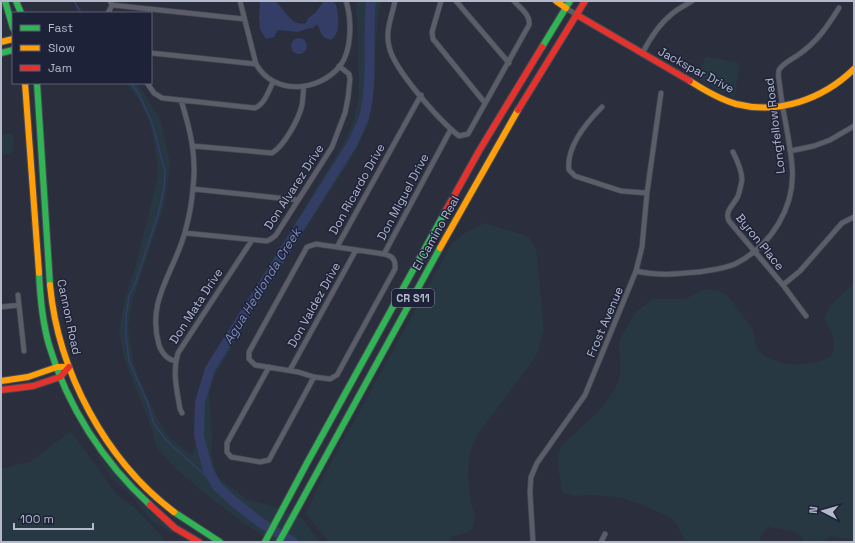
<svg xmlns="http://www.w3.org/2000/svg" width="855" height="543" font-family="'Space Grotesk',sans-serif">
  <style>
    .green { fill: #273843 }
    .water { fill: #333d65 }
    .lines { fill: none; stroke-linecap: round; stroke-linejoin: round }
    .stream { stroke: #333d65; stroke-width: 1.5 }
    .river { stroke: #333d65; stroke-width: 10 }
    .street-casing { stroke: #474a54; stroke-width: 6 }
    .fast-casing { stroke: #474a54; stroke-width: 8 }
    .slow-casing { stroke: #474a54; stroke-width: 8 }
    .jam-casing { stroke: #474a54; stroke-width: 8 }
    .street { stroke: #5b5e69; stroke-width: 4.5 }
    .fast { stroke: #30b455; stroke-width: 6 }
    .slow { stroke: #ff9f0a; stroke-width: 6 }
    .jam { stroke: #e5322d; stroke-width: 6 }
    .labels { text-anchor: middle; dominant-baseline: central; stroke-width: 3; stroke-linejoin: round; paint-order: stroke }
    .shield { fill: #1d2238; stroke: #878ca0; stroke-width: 1 }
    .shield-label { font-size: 11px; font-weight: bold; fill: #b5b9cc }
    .street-label { font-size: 12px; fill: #b5b9cc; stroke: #1d2238 }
    .water-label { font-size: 13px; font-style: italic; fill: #818cba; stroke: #1d2238 }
  </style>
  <rect width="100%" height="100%" fill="#2b2e3c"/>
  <path class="green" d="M358,1h24l-3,11 -4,38 -1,35 -5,37 -13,29 -68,106 -67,108 -6,10 -6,18 3,43 -1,17 6,24 31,23 25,6 30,13 16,23h-46l-31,-20 -39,-30 -28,-24 -18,-20 -6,-21 -27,-69 -5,-26 5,-30 12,-38 22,-88 -3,-31 -7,-27 -10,-19 -12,-16h10l8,10 17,28 9,42 -5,39 -33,100 -4,25 5,34 7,19 20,44 11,15 21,16 5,-13c-7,-24 0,-48 8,-72l138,-226 10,-22 6,-26 -1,-64 -2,-26z
    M706,56l33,7 -4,34 -19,-8 -19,-11z
    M11,133l2,2v16l-4,3 -8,1v-20z
    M485,223l43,13 8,12 8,81 -6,23 -9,14 -52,69 -8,20 -1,23 3,23 4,17 -3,11 -4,3 -17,5 -2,5h-120l-23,-28 13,-29 133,-242 13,-10z
    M854,283v257l-24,-4 -7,6 -9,-2 -8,2 -11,-10 -27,-5 -8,11 1,4h-75l-10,-19 -5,-5 -28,-13 -20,-7 -30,-3 -18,1 -13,-3c-1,-17 -8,-29 -1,-47l41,-38 9,-13 7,-13 3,-12 -2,-24 2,-9 16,-26 15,-12h32l7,-3 13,-7c7,1 17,2 23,6 2,2 25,32 26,35 2,7 2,17 8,23 3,3 8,5 13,7 15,6 27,5 42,2 3,-1 9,-2 12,-4 12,-8 3,-30 -4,-39l6,-13z
    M71,431l15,21 32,44 16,11 26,27 6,8h-165v-73l30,-8z
    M95,453l5,4c21,27 45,52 73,73l-1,3 -21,-13 -18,-23 -19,-16z"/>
  <path class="water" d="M260,1h15c9,7 17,27 31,22l2,-5 7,-5 9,-12h8l4,3c2,10 6,29 -5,36 -10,-2 -10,-7 -13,-15h-2l-3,3h-4l-11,4 -20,-2 -4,7 -8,2 -6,-10 -1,-11z
    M291 46a8 8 0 1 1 16 0a8 8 0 1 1-16 0Z"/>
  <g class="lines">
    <path class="stream" d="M74,1l7,12
      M131,83l8,11 13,29 13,48 -1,17 -6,27 -23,69 -6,12 -3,20v22l3,23 18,40 7,23 13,17 50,45"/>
    <path class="river" d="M293,542l-32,-19 -28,-22 -16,-15 -9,-16 -9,-34 1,-34 10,-33 142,-225c5,-11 12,-23 14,-35 7,-35 1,-72 5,-108"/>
    <defs>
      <path id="street" d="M110,1l2,4 132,14
        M240,1l16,63c18,32 63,28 84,2 12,-16 12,-46 6,-65
        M395,1c-3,15 -10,30 -6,45 4,23 51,75 70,90l9,-2 61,-109c2,-10 -9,-17 -15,-24
        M441,1l-9,31 1,7 52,64
        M456,1l53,62
        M566,8l11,7
        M108,13l4,-8
        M151,53l105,11
        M642,54c8,-16 17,-30 31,-41 6,-5 13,-8 19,-12
        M147,83l7,10 8,5 93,10c10,-4 14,-18 18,-26
        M602,107c-15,15 -36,40 -33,63l6,6 46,15 26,2
        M193,146l79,7c12,-7 27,-34 30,-48 1,-6 1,-13 2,-19
        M790,151l24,-5 16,-6 24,-14
        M733,152c4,8 9,18 9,28 -1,4 -2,11 -4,16 -4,9 -14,15 -9,25l54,64 23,31
        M193,189l105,11
        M185,233l82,8 4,-2 5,-4 56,-88 13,-34 3,-15 2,-19 -1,-5 -10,-8
        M316,244l68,10c9,2 12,6 11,15l-58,106 -7,4 -16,-2 -16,-5 -43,-7 -6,-6v-7l58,-105z
        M337,247l84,-152
        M384,254l67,-125
        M636,271c22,5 42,3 63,1 12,-2 25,-3 36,-8 36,-18 61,-57 57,-98 -2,-26 -9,-52 -12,-78 0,-5 -3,-13 -1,-18 3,-6 13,-11 19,-15 19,-13 29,-28 41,-47
        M783,285l17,-14 42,-48 12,-6
        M18,295l1,10
        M1,307l18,-2 5,46
        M176,361c-9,-1 -14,-8 -17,-16 -13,-45 15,-72 26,-113 4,-14 7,-30 8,-45 4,-30 -3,-58 -12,-87
        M269,367l-42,76v9l4,5 29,5 9,-2 45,-83
        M290,370l66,-120
        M182,413l-2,-4c-3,-19 -8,-37 -2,-56l74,-113
        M533,542l-3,-50 1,-15 6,-14 48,-68 51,-124 6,-24 5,-54 14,-100
        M601,542l4,-8"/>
      <path id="fast" d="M5,1l8,27
        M16,1l5,12
        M542,47l28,-46
        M1,53l12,-3
        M37,83l13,202
        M39,273c1,22 4,51 10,72 18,61 54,117 101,160
        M174,512l46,30
        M265,542l42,-79 138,-251
        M279,542l161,-294"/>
      <path id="slow" d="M556,1l10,7
        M1,42l12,-3
        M690,81c14,9 29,18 46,23 43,11 87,-5 118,-35
        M25,83l14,190
        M440,248l78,-138
        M50,285c8,86 55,175 124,227
        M1,381l27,-4 29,-10h12"/>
      <path id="jam" d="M577,15l113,66
        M518,110l67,-109
        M445,212l34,-61 63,-104
        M1,390l32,-4 27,-9 9,-10
        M150,505l25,23 24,14"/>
    </defs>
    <use href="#street" class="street-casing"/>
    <use href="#fast" class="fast-casing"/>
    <use href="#slow" class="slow-casing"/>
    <use href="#jam" class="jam-casing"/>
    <use href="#street" class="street"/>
    <use href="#fast" class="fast"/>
    <use href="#slow" class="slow"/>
    <use href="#jam" class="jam"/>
  </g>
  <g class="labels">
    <rect class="shield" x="392" y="289" width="42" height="18" rx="3"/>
    <g class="shield-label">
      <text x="413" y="298">CR S11</text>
    </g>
    <g class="street-label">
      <text transform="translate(696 70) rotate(28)">Jackspar Drive</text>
      <text transform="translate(775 126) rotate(-97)">Longfellow Road</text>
      <text transform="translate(294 187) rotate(-57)">Don Alvarez Drive</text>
      <text transform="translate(357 189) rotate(-61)">Don Ricardo Drive</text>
      <text transform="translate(403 197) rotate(-62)">Don Miguel Drive</text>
      <text transform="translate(436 233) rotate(-61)">El Camino Real</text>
      <text transform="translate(760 242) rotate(51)">Byron Place</text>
      <text transform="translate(314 305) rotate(-61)">Don Valdez Drive</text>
      <text transform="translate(196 306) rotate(-57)">Don Mata Drive</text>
      <text transform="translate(69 317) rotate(78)">Cannon Road</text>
      <text transform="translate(605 322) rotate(-67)">Frost Avenue</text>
    </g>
    <g class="water-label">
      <text transform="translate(262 286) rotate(-58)">Agua Hedionda Creek</text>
    </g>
  </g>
  <rect width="855" height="543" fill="none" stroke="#b5b9cc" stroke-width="4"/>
  <rect x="12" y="12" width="140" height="72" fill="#1d2238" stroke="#5a5e73"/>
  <rect x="20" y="25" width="20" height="6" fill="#30b455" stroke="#5a5e73"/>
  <text x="48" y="32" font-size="12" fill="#b5b9cc">Fast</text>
  <rect x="20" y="45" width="20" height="6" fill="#ff9f0a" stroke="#5a5e73"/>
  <text x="48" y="52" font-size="12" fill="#b5b9cc">Slow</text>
  <rect x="20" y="65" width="20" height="6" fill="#e5322d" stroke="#5a5e73"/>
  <text x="48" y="72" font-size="12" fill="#b5b9cc">Jam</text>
  <g transform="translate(823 511) rotate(276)" stroke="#1d2238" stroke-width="3" paint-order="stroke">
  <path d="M0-3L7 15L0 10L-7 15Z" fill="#b5b9cc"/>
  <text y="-6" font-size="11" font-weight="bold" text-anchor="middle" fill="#b5b9cc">N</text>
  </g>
  <path d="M14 523v6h79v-6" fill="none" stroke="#b5b9cc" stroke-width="2"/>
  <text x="20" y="523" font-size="12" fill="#b5b9cc" stroke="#1d2238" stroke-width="3" paint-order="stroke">100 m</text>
</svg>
